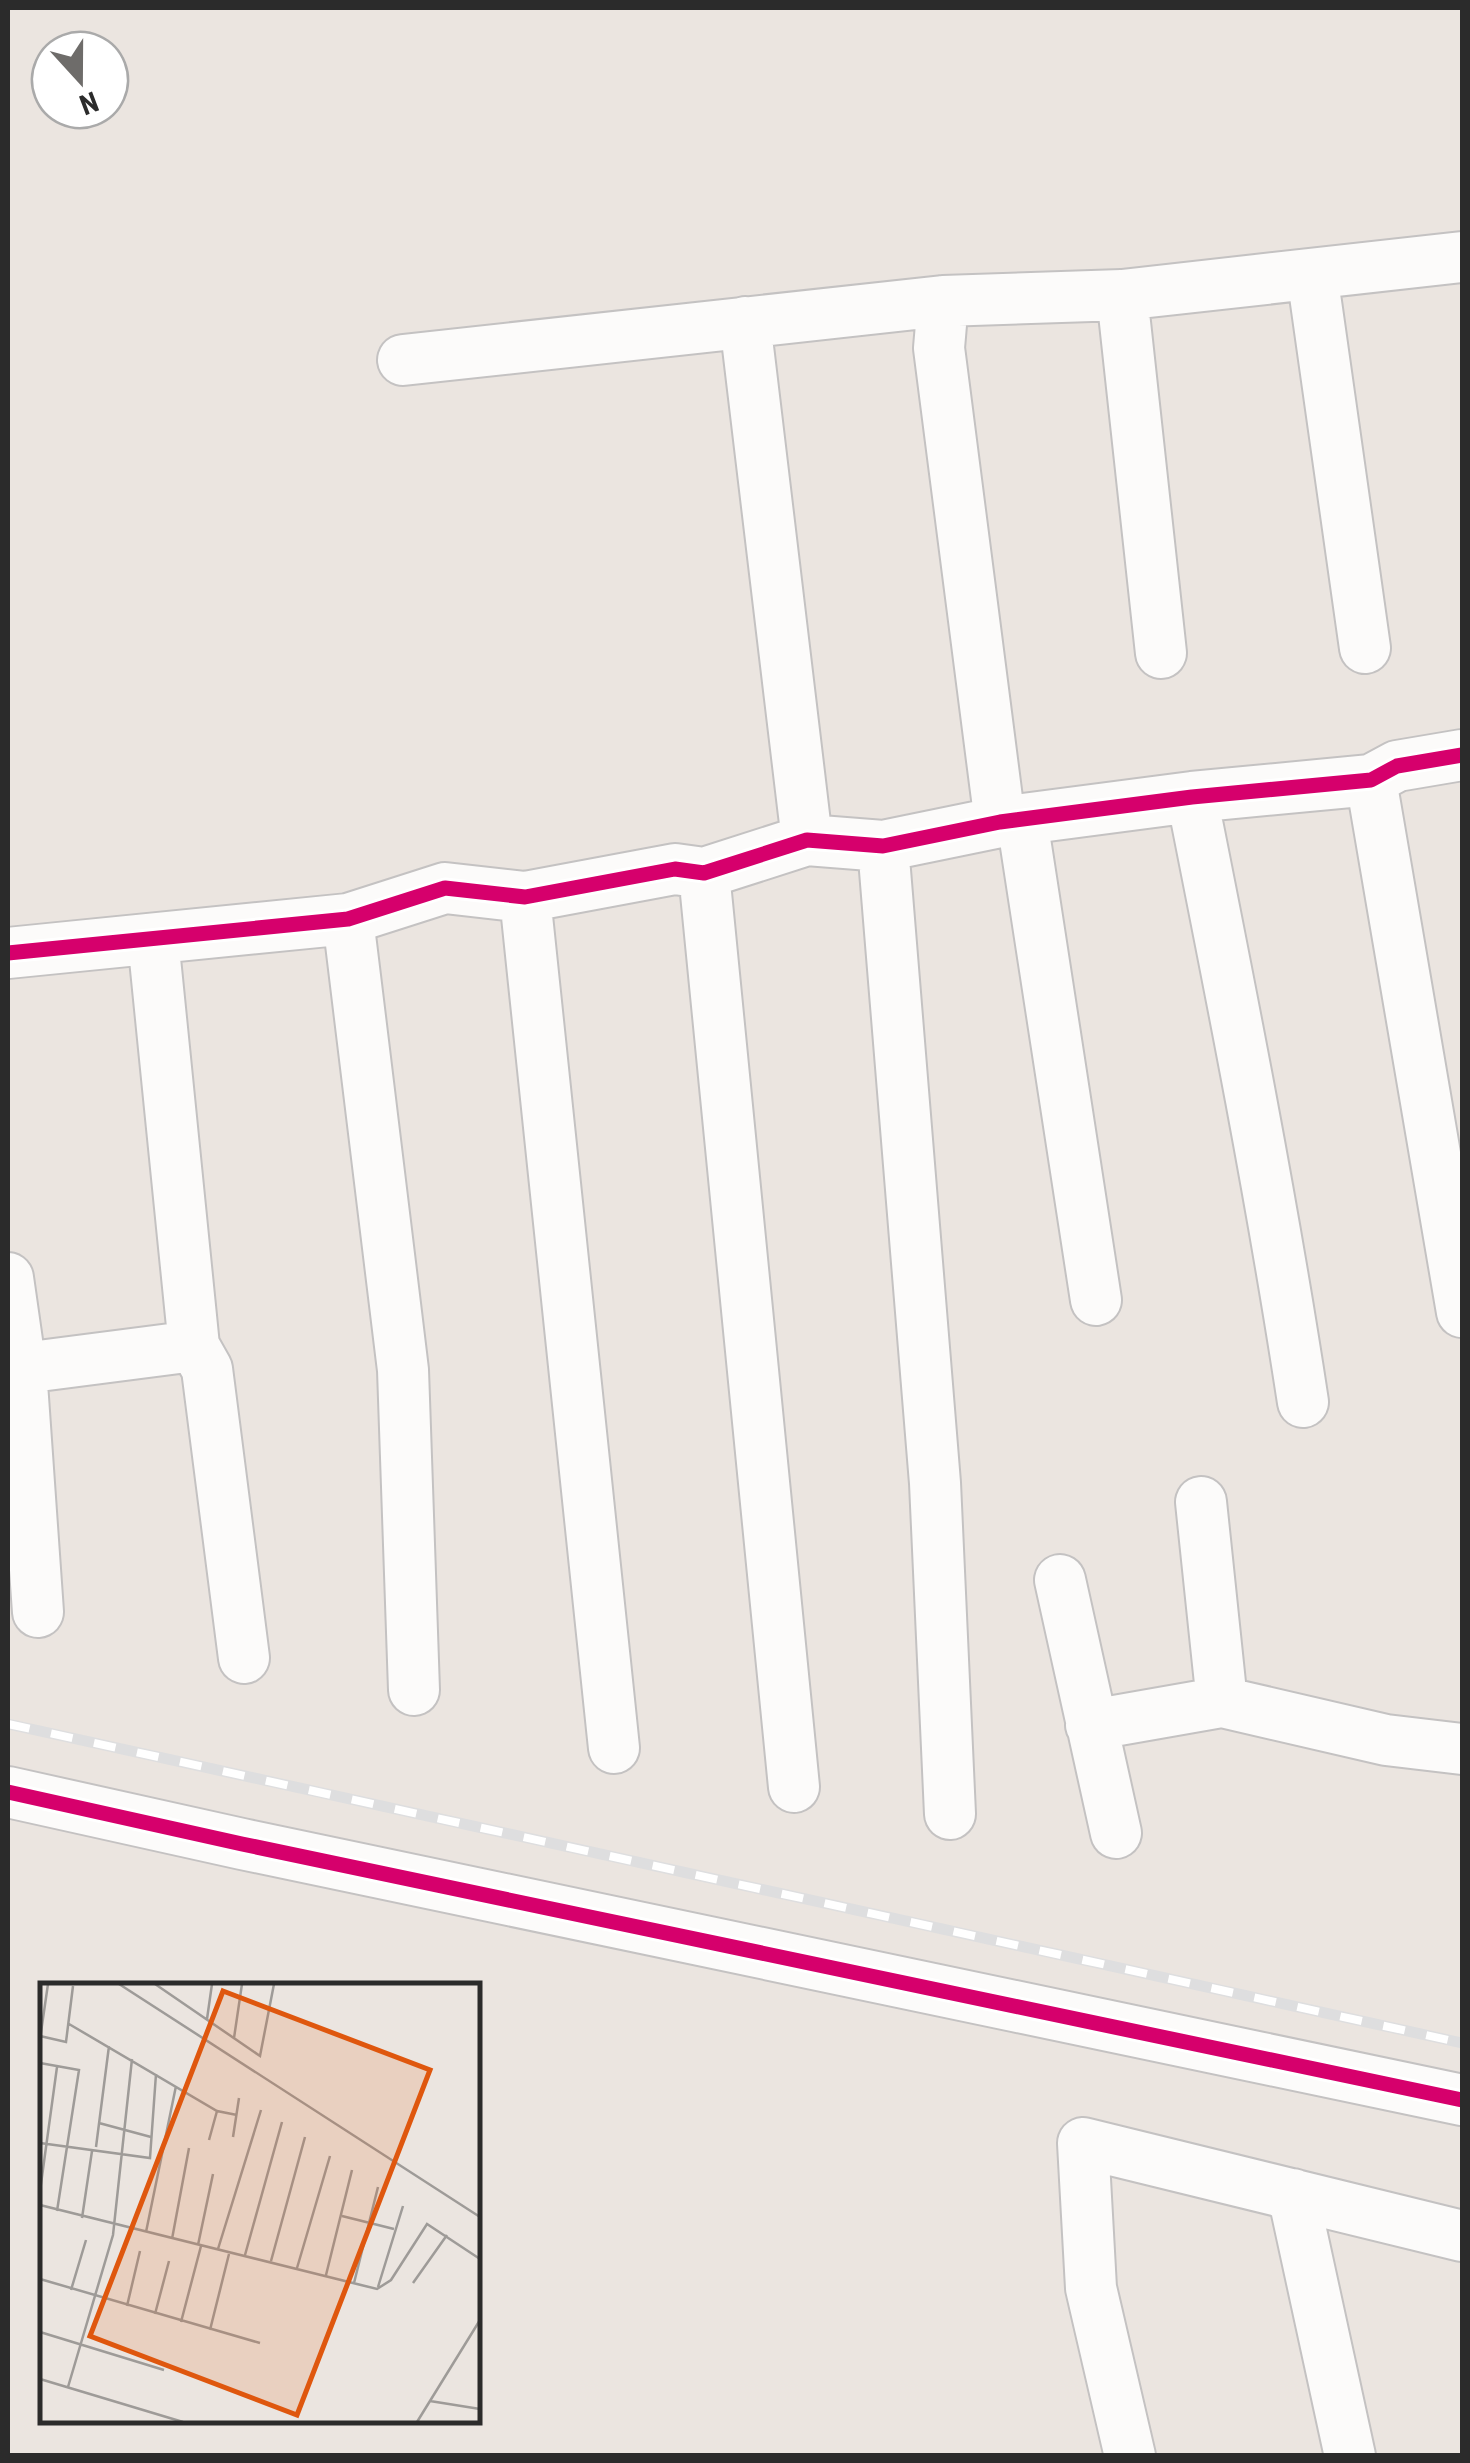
<svg xmlns="http://www.w3.org/2000/svg" width="1470" height="2463" font-family="'Roboto Condensed',sans-serif">
  <style>
    .lines { fill: none; stroke-linecap: round; stroke-linejoin: round }
    .minor-casing { stroke: #c4c2c2; stroke-width: 54 }
    .minor { stroke: #fcfbfa; stroke-width: 50 }
    .rail-casing { stroke: #dededf; stroke-width: 11 }
    .rail { stroke: #fff; stroke-width: 8; stroke-dasharray: 22; stroke-linecap: butt }
    .cycleway-casing { stroke: #fff; stroke-width: 21 }
    .cycleway { stroke: #d6006c; stroke-width: 15 }
    .inset-road { fill: none; stroke: #9e9b98; stroke-width: 2.5 }
    .view { fill: #df570e; fill-opacity: 0.15; stroke: #df570e; stroke-width: 5 }
    .inset-edge { fill: none; stroke: #2b2b2b; stroke-width: 5 }
  </style>
  <rect width="100%" height="100%" fill="#ebe5e0"/>
  <g class="lines">
    <defs>
      <path id="minor" d="M1312,274l53,374
        M1122,295l39,358
        M943,301l-4,47 61,474
        M745,322l62,518
        M403,360l540,-59 179,-6 340,-38
        M1371,780l91,532
        M1192,797c40,201 80,402 111,605
        M1022,820l74,480
        M883,846l52,637 15,331
        M704,873l90,914
        M525,897l89,851
        M348,919l55,451 11,320
        M153,939l41,407 13,23 37,289
        M8,953l340,-34 97,-31 80,9 150,-28 29,4 103,-33 76,6 117,-24 192,-25 179,-17 26,-14 65,-11
        M8,1278l13,91 17,243
        M8,1370l186,-24
        M1201,1502l21,200
        M1060,1580l56,253
        M1091,1725l131,-23 164,38 76,9
        M8,1792l234,52 1220,256
        M1293,2194l57,262
        M1130,2456l-39,-168 -8,-145 379,93"/>
    </defs>
    <use href="#minor" class="minor-casing"/>
    <use href="#minor" class="minor"/>
    <defs>
      <path id="rail" d="M8,1724l1454,319"/>
    </defs>
    <use href="#rail" class="rail-casing"/>
    <use href="#rail" class="rail"/>
    <defs>
      <path id="cycleway" d="M8,953l340,-34 97,-31 80,9 150,-28 29,4 103,-33 76,6 117,-24 192,-25 179,-17 26,-14 65,-11
        M8,1792l234,52 1220,256"/>
    </defs>
    <use href="#cycleway" class="cycleway-casing"/>
    <use href="#cycleway" class="cycleway"/>
  </g>
  <g transform="translate(40 1983)">
    <rect width="440" height="440" fill="#ebe5e0"/>
    <path class="inset-road" d="M79,1l361,233M115,1l105,72 14,-72M167,36l5,-35M29,41l148,87 20,4M0,53l26,6 7,-56M194,55l8,-54M0,56l8,-55M0,80l39,7 -22,141M59,140l52,14M193,154l6,-39M169,157l8,-29M0,160l110,15 6,-84M56,164l13,-101M0,208l17,-124M0,222l337,84 14,-9 36,-56 53,35M302,233l52,13M42,235l10,-67M106,249l30,-146M132,256l17,-91M158,262l15,-71M178,266l43,-139M205,272l37,-133M231,278l34,-124M257,285l33,-112M286,292l26,-105M0,296l220,64M314,300l24,-96M373,300l34,-48M338,304l25,-81M31,307l15,-50M87,323l13,-55M115,331l14,-53M141,339l20,-76M170,347l19,-76M0,349l124,38M0,396l143,43M28,404l45,-152 19,-176M390,418l50,8M377,439l63,-102"/>
    <path class="view" d="M183,8l207,79 -133,345 -207,-79z"/>
    <rect width="440" height="440" class="inset-edge"/>
  </g>
  <rect width="1470" height="2463" fill="none" stroke="#2b2b2b" stroke-width="20"/>
  <g transform="translate(80 80) rotate(159)"><circle r="48" fill="#ffffff" stroke="#aaaaaa" stroke-width="2.5"/>
  <path d="M0-8L18 38L0 25L-18 38Z" fill="#6e6c6a"/>
  <text y="-15" font-size="28" font-weight="bold" text-anchor="middle" fill="#2b2b2b">N</text>
  </g>
</svg>
